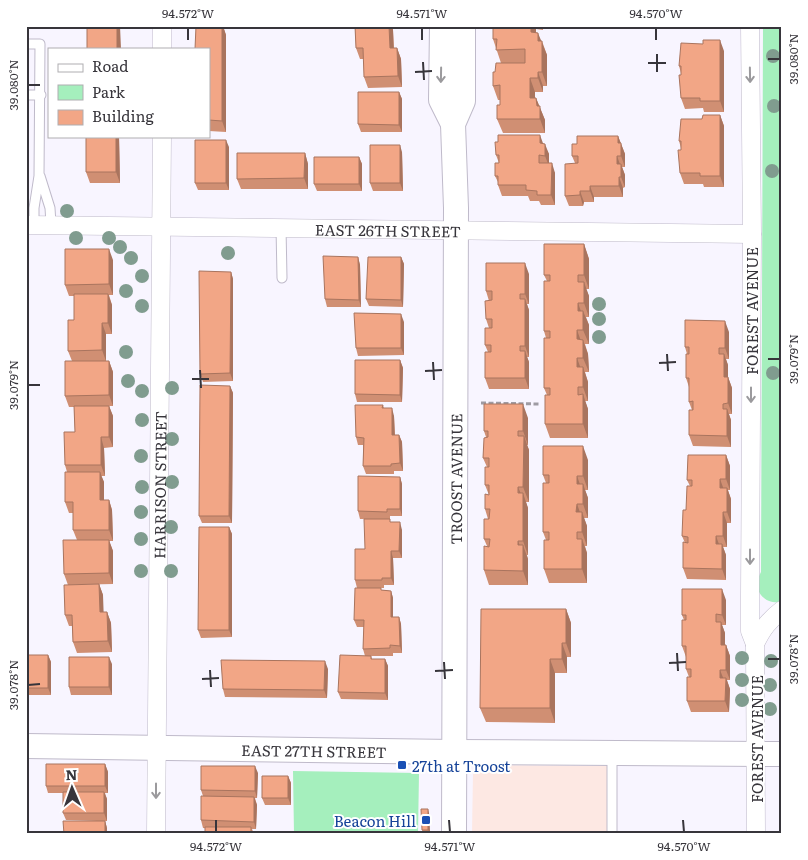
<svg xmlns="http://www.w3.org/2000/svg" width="808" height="860" font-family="Literata,serif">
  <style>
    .commercial { fill: #fde8e3 }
    .green { fill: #a5efbd }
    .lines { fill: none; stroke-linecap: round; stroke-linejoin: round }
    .service-casing { stroke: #bfbaca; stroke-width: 11 }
    .minor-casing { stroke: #bfbaca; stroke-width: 19 }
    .secondary-casing { stroke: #bfbaca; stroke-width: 26 }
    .path { stroke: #9e9ba3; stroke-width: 3; stroke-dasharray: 5 2.5; stroke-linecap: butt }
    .service { stroke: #fff; stroke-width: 9 }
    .minor { stroke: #fff; stroke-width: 18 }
    .secondary { stroke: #fff; stroke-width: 24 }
    .tree { fill: #809c8f }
    .wall { fill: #d08f73 }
    .shaded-wall { fill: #a9745e }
    .building { fill: #f2a686; stroke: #a9745e }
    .oneway { stroke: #9b9a9d }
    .ticks { fill: none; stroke: #37353b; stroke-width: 2 }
    .transit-dot { fill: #1a4fb4; stroke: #fff; stroke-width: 2 }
    .labels { text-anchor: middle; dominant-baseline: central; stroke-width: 4; stroke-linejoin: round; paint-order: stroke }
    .street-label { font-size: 15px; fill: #37353b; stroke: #fff }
    .transit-label { font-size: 15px; fill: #164399; stroke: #fff; text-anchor: start }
    .neatline { fill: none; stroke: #37353b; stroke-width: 2 }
    .ticks-label { font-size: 12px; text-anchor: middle; fill: #37353b }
  </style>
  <rect width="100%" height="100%" fill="#f8f5ff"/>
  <path class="commercial" d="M489,765l118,1 1,68h-136l1,-62 4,-4z"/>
  <path class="green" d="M763,26h19v576c-19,3 -31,-13 -21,-30z
    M293,771l126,2 -1,61h-124z"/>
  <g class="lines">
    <defs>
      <path id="service" d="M26,44h14l-1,132 -5,32v17
        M26,95h15
        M40,176l10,32 1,16
        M281,227l1,51
        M612,753v81"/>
      <g id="minor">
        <path d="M162,26v23"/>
        <path d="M750,26l2,208 -2,363v34l5,13"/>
        <path id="s1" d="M26,225l726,9"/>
        <path id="s2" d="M156,834l6,-698"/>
        <path d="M756,834l-1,-190c7,-15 14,-24 27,-34"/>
      </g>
      <g id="secondary">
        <path d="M442,26l-1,74 12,24"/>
        <path id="s3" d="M26,746l428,6 328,2"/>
        <path id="s4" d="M454,834l2,-626 -3,-84 10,-23v-75"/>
      </g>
    </defs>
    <use href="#service" class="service-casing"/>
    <use href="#minor" class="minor-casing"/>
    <use href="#secondary" class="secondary-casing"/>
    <path class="path" d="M481,403l59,1"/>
    <use href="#service" class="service"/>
    <use href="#minor" class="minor"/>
    <use href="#secondary" class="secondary"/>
  </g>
  <g class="tree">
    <circle cx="773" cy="56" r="7"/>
    <circle cx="774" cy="106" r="7"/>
    <circle cx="772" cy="171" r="7"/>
    <circle cx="67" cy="211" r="7"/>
    <circle cx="76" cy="238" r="7"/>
    <circle cx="109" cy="238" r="7"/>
    <circle cx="120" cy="247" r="7"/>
    <circle cx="228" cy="253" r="7"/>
    <circle cx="131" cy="258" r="7"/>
    <circle cx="142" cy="276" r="7"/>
    <circle cx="126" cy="291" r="7"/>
    <circle cx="599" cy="304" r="7"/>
    <circle cx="142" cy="306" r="7"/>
    <circle cx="599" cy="319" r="7"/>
    <circle cx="599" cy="337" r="7"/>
    <circle cx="126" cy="352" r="7"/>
    <circle cx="773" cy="373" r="7"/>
    <circle cx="128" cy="381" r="7"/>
    <circle cx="172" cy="388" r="7"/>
    <circle cx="142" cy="391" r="7"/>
    <circle cx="142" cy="420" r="7"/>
    <circle cx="172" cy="439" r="7"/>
    <circle cx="141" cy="456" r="7"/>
    <circle cx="172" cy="482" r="7"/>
    <circle cx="142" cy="487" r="7"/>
    <circle cx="141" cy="512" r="7"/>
    <circle cx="171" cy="527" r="7"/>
    <circle cx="141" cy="539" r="7"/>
    <circle cx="141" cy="571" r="7"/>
    <circle cx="171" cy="571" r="7"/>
    <circle cx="742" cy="658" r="7"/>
    <circle cx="771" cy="661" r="7"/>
    <circle cx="742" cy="680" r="7"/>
    <circle cx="770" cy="685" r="7"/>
    <circle cx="742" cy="700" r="7"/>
    <circle cx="770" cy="709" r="7"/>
  </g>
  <path class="wall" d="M196,26h27l3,9v97l-17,-1v-82z
    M355,26h37l1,4 1,18h3l4,11 1,28 -34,1 -4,-11v-18h-4l-4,-11z
    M503,26h40v4l-7,-1v3l5,9h1l5,14v31h-4v6h-8v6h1l9,22v13h-42l-6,-14 3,-14v-5h-2l-5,-14 2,-14 6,-9 -8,-24 10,-11z
    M724,51v61h-20l-1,-4 -18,1 -4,-11v-25l-2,-7z
    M399,92l3,7v33h-41l-3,-8z
    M720,115l4,11v61h-20l-1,-3h-19l-4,-11 1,-25 -2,-7 23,-22z
    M119,136l1,47h-30l-4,-11z
    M618,136l7,18v13h-3l3,8v12l-2,1v9h-29v5h-10l-1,4h-14l-4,-10 10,-33 -3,-7 5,-12z
    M543,144l6,10v9l6,10v32h-14l-2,-4h-9l-2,-5h-26l-4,-11v-3l-3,-6 4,-13 -3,-8z
    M229,147v43h-31l-3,-7z
    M402,152l1,39h-30l-3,-8z
    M305,153l3,11v25h-67l-4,-10z
    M359,157l3,7v27h-45l-3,-7z
    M584,244l5,15v30h-3l3,7v21h-3l3,8v19h-4l3,10 1,18h-4l3,10v19h-3l3,8v29h-38l-5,-14 2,-29 -3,-7 2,-50 -2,-7 3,-50 -3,-6z
    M358,257l2,8 1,42h-34l-2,-8z
    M401,257l3,7 -1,43 -34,-1 -3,-7z
    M113,260v35h-4l3,10v29h-6v27h3l4,11v34h-4l4,10v31l-9,1 1,28h-4l3,6v18h5l3,10 1,31h-4l4,10v33l-45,1 -4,-11 13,-34 -4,-10v-17h-4l-4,-11 2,-30 -2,-7 10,-33 -1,-25h-5l-4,-11 7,-35 -4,-10 6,-31v-24h-5l-4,-11z
    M231,272l2,7v102l-30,1 -3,-8z
    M529,274v30h-2l2,6v47h-2l2,5v27h-40l-4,-11 3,-26 -3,-7 4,-17 -3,-9 3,-18 -3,-10z
    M404,322v33l-46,1 -2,-8z
    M729,332v27h-3l2,6v12l4,11v26h-3l2,6v27l-38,-1 -4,-11 3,-25 -3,-8v-15l-3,-9 1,-24 -2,-7z
    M400,360l3,8 -1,34h-45l-2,-8z
    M230,386l3,7 -1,130h-30l-3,-7z
    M383,405l1,3 10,8 1,19h4l3,7 1,29h-9v3h-28l-3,-8v-21h-5l-2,-8z
    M528,418v27h-1l2,5v52h-3l2,6v47h-1l1,4v26h-39l-5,-15 3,-24 -3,-7 4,-20 -3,-10 4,-14 -4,-10 2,-18 -4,-9 3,-21 -2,-6z
    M726,455l4,11v24h-2l3,9v24h-4v24h-4l3,8v25l-39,-1 -4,-11 2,-25 -3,-7 8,-50 -3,-6z
    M588,460v30h-3l3,8v20h-4l3,8v20h-2l2,7v30h-38l-5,-14 2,-29 -3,-8 3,-49 -3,-8z
    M400,477l2,7v32h-12v3h-30l-2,-8z
    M391,522l11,8v28h-9l1,27h-10v3h-27l-2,-8 10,-31z
    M229,527l3,7v103l-31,1 -3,-8z
    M99,584l4,11v17h4l4,11 1,29 -35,1 -4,-11 -1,-16h-3l-4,-11z
    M382,590l9,1 2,7v19h6l2,7 1,29h-9v3h-22l1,3h13l3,7v34l-47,-1 -3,-7 27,-36 -2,-7 1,-22h-7l-3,-7z
    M726,600v25h-4l3,8v12h1l4,11v24h-3l3,9 -1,23h-38l-4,-11 2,-24 -3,-8v-12l-4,-11 2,-26 -2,-5z
    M566,609l5,14v34h-4v16h-12v50l-69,-1 -6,-14z
    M26,655h22l3,7v33h-25z
    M112,664v31h-41l-2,-8z
    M328,669l-1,29 -102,-1 -2,-8z
    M105,764l3,8v21h-3l2,6v22h-2l2,7 -10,-7 -31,-1 -3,-7v-20h-15l-2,-7z
    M258,773l-1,25h-2l2,7 -1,24h-4l2,5 -51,-6 -2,-8 2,-24 -2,-6z
    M288,776l3,7v22h-26l-3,-7z
    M429,813l1,20h-7l-1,-3z"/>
  <path class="shaded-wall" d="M117,26h3l1,23h-4z
    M222,26h1l3,9v97l-4,-11z
    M389,26h3l1,4 1,29 -4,-11z
    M531,26h4l1,3v18l-5,-15z
    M538,33l9,22v31l-5,-14 -4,-31z
    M720,40l4,11v61l-4,-11z
    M397,48l4,11 1,28 -4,-11z
    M538,72l5,14v6l-5,-14z
    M530,78l5,14v20l-5,-14z
    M399,92l3,7v33l-3,-7z
    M536,98l9,22v13l-5,-14 -3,-13z
    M720,115l4,11v61l-4,-11z
    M540,135l4,11 -4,-3z
    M116,136h3l1,47 -4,-11z
    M618,136l7,18v13l-4,-11 -3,-13z
    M226,140l3,7v43l-3,-7z
    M545,144l4,10v12l-4,-10z
    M400,145l2,7 1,39 -3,-8z
    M305,153l3,11v25l-4,-11z
    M617,156l4,11 -4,-3z
    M359,157l3,7v27l-3,-7z
    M552,163l3,10v32l-4,-10z
    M621,164l4,11v12l-4,-10z
    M619,177l4,11v9l-4,-11z
    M590,186l4,11v5l-4,-11z
    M580,191l4,11 -1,4 -3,-11z
    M584,244l5,15v30l-5,-14z
    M109,249l4,11v35l-4,-11z
    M358,257l2,8 1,42 -2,-7z
    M401,257l3,7 -1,43 -2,-7z
    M525,263l4,11v30l-4,-10z
    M231,272l2,7v102l-3,-8z
    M584,282l5,14v21l-5,-14z
    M108,294l4,11v29l-4,-11z
    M525,299l4,11v47l-4,-11z
    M578,303l5,14 -5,-6z
    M583,311l6,14v19l-6,-14z
    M401,314l3,8v33l-3,-7z
    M725,321l4,11v27l-4,-11z
    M102,323l4,11v27l-4,-11z
    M577,330l5,14 -5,-5z
    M583,340l5,14 1,18 -6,-14z
    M525,351l4,11v27l-4,-11z
    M724,354l4,11v23l-4,-11z
    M577,358l5,14 -5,-5z
    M400,360l3,8 -1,34 -2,-7z
    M109,361l4,11v34l-4,-11z
    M583,367l5,15v19l-5,-14z
    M728,377l4,11v26l-4,-11z
    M230,386l3,7 -1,130 -3,-7z
    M583,394l5,15v29l-5,-14z
    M523,404l5,14v27l-5,-14z
    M109,406l4,10v31l-4,-10z
    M392,408l2,8 1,26 -3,-7z
    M727,409l4,11v27l-4,-11z
    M399,435l3,7 1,29 -3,-8z
    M524,436l5,14v52l-6,-15z
    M101,437l3,11 1,28 -4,-11z
    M583,446l5,14v30l-5,-14z
    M726,455l4,11v24l-4,-11z
    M100,472l4,10v28l-4,-10z
    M577,476l5,14 -5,-6z
    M400,477l2,7v32l-2,-7z
    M720,479l4,11 -4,-2z
    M583,484l5,14v20l-5,-14z
    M518,487l5,12v-6l5,15v47l-5,-14z
    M727,488l4,11v24l-4,-11z
    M109,500l3,10 1,31 -4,-11z
    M577,504l5,14 -6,-6z
    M582,512l5,14v20l-5,-14z
    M723,512l4,11v24l-4,-11z
    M400,522l2,8v28l-3,-7z
    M229,527l3,7v103l-3,-7z
    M716,536l4,11 -4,-3z
    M582,539l5,14v30l-5,-14z
    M109,540l4,11v33l-4,-11z
    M518,541l5,13v-9l5,14v26l-5,-14 -5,-26z
    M722,544l4,11v25l-4,-11z
    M391,551l2,7 1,27 -3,-7z
    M99,584l4,11 1,28 -4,-11z
    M722,589l4,11v25l-4,-10z
    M391,591l2,7v27l-2,-8z
    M566,609l5,14v34l-5,-14z
    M107,612l4,11 1,29 -4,-11z
    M399,617l2,7 1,29 -2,-7z
    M721,622l4,11v23l-4,-11z
    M562,643l5,14v16l-5,-14z
    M726,645l4,11v24l-4,-10z
    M48,655l3,7v33l-3,-7z
    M109,657l3,7v31l-3,-8z
    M385,659l3,7v34l-3,-7z
    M550,659l5,14v50l-5,-15z
    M325,661l3,8 -1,29 -3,-8z
    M720,670l4,10 -4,-2z
    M726,678l4,11 -1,23 -4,-11z
    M105,764l3,8v21l-3,-7z
    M255,766l3,7 -1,25 -2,-7z
    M288,776l3,7v22l-3,-7z
    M104,792l3,7v22l-3,-8z
    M254,797l3,8 -1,24 -2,-7z
    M428,809l1,4 1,20 -2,-3z
    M105,821l2,7v6h-2z"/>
  <path class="building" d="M87,26h30v23h-30z
    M196,26h26v95l-13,-1v-71h-14z
    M355,26h34l1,22h7l1,28 -34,1 -1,-29h-7z
    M503,26h28v6l7,1v8h4v31h-4v6h-8v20h6l1,8h3v13h-43v-14h3v-20l-7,1v-14h2l1,-9h29v-14l-29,1 1,-11h-4v-11h10z
    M703,40h17v61h-20v-3h-19l-2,-23h2v-9h-2l2,-23 22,1z
    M358,92h41v33l-41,-1z
    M703,115h17v61h-20v-3h-20l-2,-23h3v-9h-2l2,-22h21z
    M498,135h42v8l5,1v12l-6,-1v8h13l-1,32h-14v-4l-11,-1v-5h-28v-9h-3v-13h4v-8h-3l-1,-13h3z
    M86,136h30v36h-30z
    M577,136h41v7h3v13h-4v8h4v13h-2v9h-29v5h-10v4l-15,1v-32l13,-1v-7h-6v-12h5z
    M195,140h31v43h-31z
    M370,145h30v38h-30z
    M237,153h68l-1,25 -67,1z
    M314,157h45v27h-45z
    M544,244h40v31h-6v7h6v21h-6v8h5v19h-6v9l6,1v18h-6v9h6v20h-5v8l5,-1v30h-38v-29h5v-7h-6v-50h6v-7h-6v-50h6v-6h-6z
    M65,249h44v35l-44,1z
    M323,256l35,1 1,43 -34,-1z
    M368,257h33v43l-35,-1z
    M486,263h39v31h-5v5h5v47h-5v5h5v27h-40v-26h6v-7h-6v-17h7v-9h-6l-1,-18 7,-1v-9h-6z
    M199,271l32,1 -1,101 -30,1z
    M74,294h34v29h-6v27l-34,1v-31h6z
    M354,313l47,1v34h-45z
    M685,320l40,1v27h-6v6h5v23h4v26l-5,1v5h4v27l-38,-1v-25h4v-9l-4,1v-24h-3v-24h3v-7h-4z
    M355,360h45v35l-45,-1z
    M65,361h44v34l-44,1z
    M200,385l30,1 -1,130h-30z
    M484,404h39v27h-5v5h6l-1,51h-5v6h5v48h-5v4h5v26l-39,-1v-24l5,1 1,-8h-6v-20h5l1,-10h-5v-15l4,1v-10h-4v-18h4v-9h-6l1,-20 4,-1v-6h-4z
    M355,405h28l-1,3h10v27h7l1,28 -9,1v2h-28l1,-28 -8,-1z
    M74,406h35v31h-8v28h-36l-1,-33h11z
    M543,446h40v30h-6v8h6v20h-6l-1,8h6v20h-5v7h5v30h-38v-29h5v-8h-6v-49h6v-8h-6z
    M688,455h38v24h-6v9h7v24h-4v24h-7v8h6v25l-39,-1v-26l5,1v-6l-6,-1 1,-26h3l1,-24h5v-6h-5z
    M65,472h35v28h9v30h-36v-28h-8z
    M358,476l42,1v32h-13v3l-29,-1z
    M364,519h26v3h10l-1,29h-8v27h-9v2h-27v-31h10z
    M199,527h30v103h-31z
    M63,540h46v33l-45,1z
    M99,584l1,28h7l1,29 -35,1 -1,-27h-7l-1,-30z
    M355,588h26v2l10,1v26h8l1,29 -10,-1v3l-27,1 1,-29h-10z
    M682,589h40v26l-6,-1v8h5v23h5v25h-6v8h6l-1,23h-38v-24h4v-8h-5v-23h-4v-26h4v-5h-4z
    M481,609h85v34h-4v16h-12v49h-70z
    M26,655h22v33h-22z
    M340,655l31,1v3h14v34l-47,-1z
    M69,657h40v30h-40z
    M221,660l104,1 -1,29 -101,-1z
    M46,764h59v22h-59z
    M201,766h54v25l-54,-1z
    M262,776h26v22h-26z
    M63,792h41v21h-41z
    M201,796l53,1v25l-53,-2z
    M421,809h7v21h-6z
    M63,821h42v13h-41z
    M205,827h46v7h-46z"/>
  <defs><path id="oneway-shaft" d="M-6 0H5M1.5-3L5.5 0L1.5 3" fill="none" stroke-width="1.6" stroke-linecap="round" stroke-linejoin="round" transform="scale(1.25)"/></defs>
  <g class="oneway">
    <use href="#oneway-shaft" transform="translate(441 75) rotate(91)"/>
    <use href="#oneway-shaft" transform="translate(750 75) rotate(89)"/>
    <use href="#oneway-shaft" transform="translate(751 395) rotate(90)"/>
    <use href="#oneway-shaft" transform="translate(750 557) rotate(90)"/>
    <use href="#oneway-shaft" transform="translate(156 791) rotate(90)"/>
  </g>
  <path class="ticks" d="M188,28v12M422,28v12M656,28v12M657,54v18M768,59h12M423,62l1,18M648,63h18M415,72l17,-1M28,85h12M667,354l1,17M768,359h12M433,362l1,18M659,363l17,-1M200,370l1,18M425,371l17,-1M192,379h17M28,385h12M677,653l1,18M768,659h12M444,662l1,17M669,663l17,-1M210,670l1,17M435,671l18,-1M202,679l17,-1M28,685l12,-1M216,820v12M449,820l1,12M683,820l1,12"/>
  <g class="transit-dot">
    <rect x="397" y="760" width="10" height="10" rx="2.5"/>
    <rect x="421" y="815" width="10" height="10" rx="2.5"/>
  </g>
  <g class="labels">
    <g class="street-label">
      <text stroke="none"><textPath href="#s1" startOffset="362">EAST 26TH STREET</textPath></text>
      <text transform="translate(751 311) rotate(-90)">FOREST AVENUE</text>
      <text stroke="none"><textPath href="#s4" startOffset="355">TROOST AVENUE</textPath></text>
      <text stroke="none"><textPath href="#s2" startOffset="349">HARRISON STREET</textPath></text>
      <text transform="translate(756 739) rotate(-90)">FOREST AVENUE</text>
      <text stroke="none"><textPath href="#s3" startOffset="288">EAST 27TH STREET</textPath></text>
    </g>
    <g class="transit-label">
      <text x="412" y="765">27th at Troost</text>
      <text x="416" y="820" text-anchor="end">Beacon Hill</text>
    </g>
  </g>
  <rect width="808" height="860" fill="none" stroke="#ffffff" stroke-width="55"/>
  <rect x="48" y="48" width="162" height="90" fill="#ffffff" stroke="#afaeb1"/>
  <rect x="58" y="64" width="25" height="8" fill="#ffffff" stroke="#afaeb1"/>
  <text x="92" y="72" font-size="15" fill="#37353b">Road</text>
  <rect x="58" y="85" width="25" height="15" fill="#a5efbd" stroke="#afaeb1"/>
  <text x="92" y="98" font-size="15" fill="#37353b">Park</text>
  <rect x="58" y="110" width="25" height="15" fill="#f2a686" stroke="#afaeb1"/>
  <text x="92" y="122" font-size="15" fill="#37353b">Building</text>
  <g transform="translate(72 788) rotate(358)" stroke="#ffffff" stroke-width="4" paint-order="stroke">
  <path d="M0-4L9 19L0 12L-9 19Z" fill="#37353b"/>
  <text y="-8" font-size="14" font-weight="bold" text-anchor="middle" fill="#37353b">N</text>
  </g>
  <rect x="28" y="28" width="752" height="804" class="neatline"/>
  <g class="ticks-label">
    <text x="188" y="18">94.572°W</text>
    <text x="422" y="18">94.571°W</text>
    <text x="656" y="18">94.570°W</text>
    <text transform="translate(794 59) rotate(-90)" y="4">39.080°N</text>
    <text transform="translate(14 85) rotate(-90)" y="4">39.080°N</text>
    <text transform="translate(794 359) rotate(-90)" y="4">39.079°N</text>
    <text transform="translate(14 385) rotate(-90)" y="4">39.079°N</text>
    <text transform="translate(794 659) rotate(-90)" y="4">39.078°N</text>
    <text transform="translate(14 685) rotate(-90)" y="4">39.078°N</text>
    <text x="216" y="851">94.572°W</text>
    <text x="450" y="851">94.571°W</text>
    <text x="684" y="851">94.570°W</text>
  </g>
</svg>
